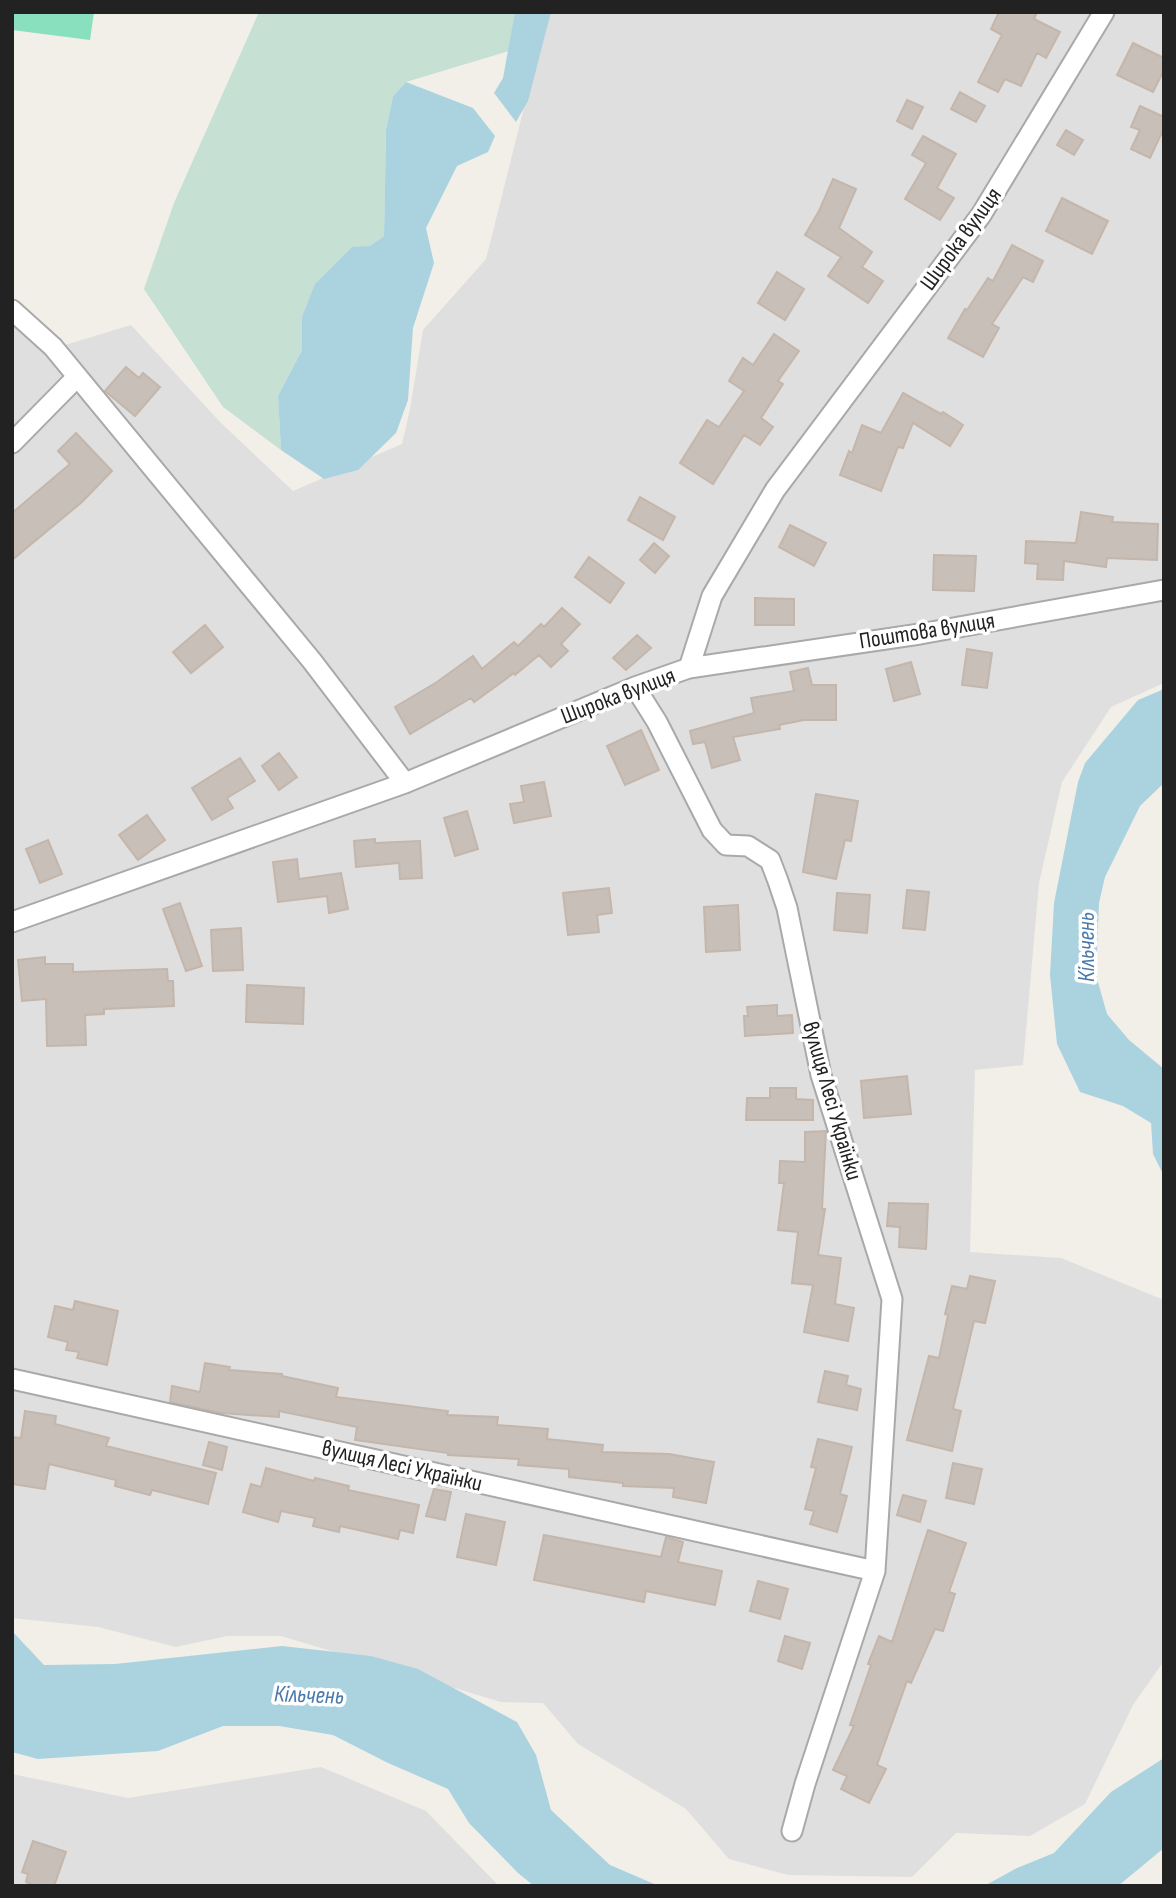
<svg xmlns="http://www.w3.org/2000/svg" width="1176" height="1898" font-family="'Sofia Sans Condensed',sans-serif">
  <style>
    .residential { fill: #e0dfdf }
    .wetland { fill: #c6e0d4 }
    .pitch { fill: #88e0be }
    .water { fill: #aad3df }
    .building { fill: #c7bfb8; stroke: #c4b6ab; stroke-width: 2 }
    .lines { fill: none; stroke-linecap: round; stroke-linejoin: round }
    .street-casing { stroke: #a9a9a9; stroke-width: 23 }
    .street { stroke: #fff; stroke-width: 19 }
    .labels { text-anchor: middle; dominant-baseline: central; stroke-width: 7; stroke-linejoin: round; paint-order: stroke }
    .street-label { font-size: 23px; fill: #222; stroke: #fff }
    .water-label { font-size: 24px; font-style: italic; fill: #4a7aab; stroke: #fff }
  </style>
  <rect width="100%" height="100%" fill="#f2efe9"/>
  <path class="residential" d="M548,12h616v671l-53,24 -49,75 -23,101 -16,182 -48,5 -5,182 91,6 103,42v361l-31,44 -48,99 -55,32 -74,-3 -44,44 -124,-2 -59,-16 -43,-50 -108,-65 -35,-41 -42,-1 -220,-66h-54l-51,11 -78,-20 -86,-9v-1295l40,26 79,-24 89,97 73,69 109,-47 8,-35 13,-79 63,-71z
    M321,1767l105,44 73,75h-487v-112l116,24z"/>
  <path class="wetland" d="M259,12h256l-6,39 -103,31 -13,14 -7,34 -2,106 -14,10 -68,71v33l-24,46 3,54 -58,-43 -79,-118 30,-86z"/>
  <path class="pitch" d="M12,12h82l-4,28 -78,-10z"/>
  <path class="water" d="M515,12h36l-23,89 -12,21 -22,-29 9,-15z
    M406,82l67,26 22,28 -7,16 -31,14 -31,62 8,35 -21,65 -5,72 -12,33 -38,37 -34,9 -43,-29 -3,-54 24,-46v-33l13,-33 37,-37 18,-1 14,-10 2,-106 7,-34z
    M1164,689v94l-24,23 -35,71 -6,26 -3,72 11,39 22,26 35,29v107l-11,-22 -2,-31 -28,-17 -43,-14 -23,-48 -7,-69 4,-72 24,-121 7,-19 53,-63z
    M12,1631l32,34 71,-1 167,-18 89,10 47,13 99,53 19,33 15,55 59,55 49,21h-125l-16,-13 -49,-50 -21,-34 -60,-26 -55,-28 -54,-9h-56l-65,25 -120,8 -26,-7z
    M1164,1758v90l-46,38h-134l33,-18 37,-15 57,-61z"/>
  <path class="building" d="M999,12h38l-3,7 26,13 -14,26 -9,-5 -16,33 -16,-7 -7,13 -20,-10 24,-47 -11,-6z
    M1133,43l31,15v12l-11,22 -36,-17z
    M960,92l25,14 -9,16 -25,-13z
    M907,100l16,7 -11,22 -15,-8z
    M1140,106l24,11v11l-14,30 -19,-9 9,-19 -9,-3z
    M1066,130l17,10 -9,15 -17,-10z
    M923,136l33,18 -19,34 17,10 -14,22 -35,-21 21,-36 -14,-8z
    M833,179l23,10 -17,39 33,24 -10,15 21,14 -15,22 -40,-27 13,-19 -36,-22 14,-24z
    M1062,198l46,23 -16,33 -46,-23z
    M1012,245l31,16 -10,21 -10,-5 -31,47 7,4 -16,29 -35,-19 17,-29 2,1 21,-32 5,3z
    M777,272l27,17 -19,31 -27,-17z
    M774,334l25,17 -21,30 5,3 -22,34 12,9 -13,18 -16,-10 -31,49 -33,-21 27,-43 12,7 25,-36 -15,-10 14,-23 10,7z
    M126,367l13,11 4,-5 17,14 -25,29 -30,-25z
    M903,393l38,21 2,-2 20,13 -13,21 -37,-23 -10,25 -5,-1 -17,44 -41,-16 9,-24 3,2 10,-28 19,8z
    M76,433l36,38 -30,31 -70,58v-47l58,-49 -12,-13z
    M640,497l35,20 -12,23 -35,-20z
    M1081,512l32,5 -1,5 46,2 -1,36 -50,-2 -1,9 -42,-6 -1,19 -26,-1 1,-15 -13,-1 1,-22 50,2z
    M790,525l36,18 -12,23 -35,-19z
    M654,543l15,13 -14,17 -15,-13z
    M934,555l42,1 -2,35 -41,-1z
    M589,557l35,26 -14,20 -35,-26z
    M755,598l39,1v26h-39z
    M562,608l18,16 -19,20 7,7 -17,16 -12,-12 -24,20 -1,-2 -40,29 -3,-4 -61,36 -15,-27 42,-25 36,-26 9,13 32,-27 4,4 23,-22 3,3z
    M205,625l18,22 -32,26 -18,-21z
    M637,635l14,13 -25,22 -13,-12z
    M967,649l25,4 -5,35 -25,-3z
    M911,662l9,32 -26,7 -8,-32z
    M808,668l4,17h24v35h-32l-25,5 1,4 -47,8 7,23 -28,8 -7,-26 -12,2 -3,-13 64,-18 -3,-15 43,-7 -4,-19z
    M641,730l18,40 -34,15 -18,-39z
    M279,753l18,24 -18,13 -17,-24z
    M240,758l15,23 -28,17 6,10 -21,12 -20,-32z
    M544,782l7,34 -37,7 -4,-19 14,-2 -3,-16z
    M816,794l42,7 -7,40 -6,-1 -9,39 -33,-7z
    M467,811l11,38 -23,7 -11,-38z
    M147,815l18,25 -27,20 -19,-25z
    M375,839v4l45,-2 2,37 -22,1 -1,-16 -43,4 -2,-26z
    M48,840l14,34 -22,9 -14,-34z
    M297,859l2,20 42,-6 7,36 -19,4 -2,-17 -49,6 -5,-40z
    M609,888l3,25 -15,2 2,17 -31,3 -5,-42z
    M907,890l22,2 -4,38 -22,-2z
    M837,893l33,2 -3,38 -33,-3z
    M180,903l22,63 -16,5 -23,-62z
    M738,905l2,45 -34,2 -2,-45z
    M241,928l2,42 -30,1 -2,-41z
    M45,957v7h28v8l94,-3 1,12h5l1,25 -70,3v5l-19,1 1,30 -39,1 -1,-47 -24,2 -4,-41z
    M247,985l57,3 -1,36 -57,-2z
    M777,1005v11l15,-1 1,18 -48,3 -1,-20h4l-1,-9z
    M907,1076l4,38 -47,4 -3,-37z
    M770,1088h26v11l17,1v20h-67l1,-22h23z
    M826,1131l-4,78h3l-7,46 23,3 -6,46 19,4 -6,33 -44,-9 9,-47 -21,-2 6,-51 -20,-2 6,-47h-5l1,-22 25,1v-30z
    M889,1203l39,1 -2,45 -27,-2 1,-20 -13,-1z
    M970,1276l25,5 -10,42 -11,-2 -21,88 8,2 -9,40 -45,-11 22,-84 10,2 9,-43 -3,-1 7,-28 15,3z
    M75,1301l43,10 -11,54 -30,-7 2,-6 -13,-2 2,-8 -20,-5 7,-31 18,4z
    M205,1363l25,4 -1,3 53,4v2l56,12 -2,9 112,14 -1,4 51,2 -1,8 51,4 -1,10 56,6 -1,7 67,2 45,8 -8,41 -33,-6 1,-9 -51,-2v-3l-54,-6v-8l-51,-4 1,-6 -71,-4v-2l-93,-13 2,-13 -78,-16v6l-58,-4 -51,-11 2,-16 28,6z
    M825,1371l23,5 -2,9 15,4 -4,21 -39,-8z
    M25,1411l31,5 -1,8 54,14 -3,8 110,27 -8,31 -56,-14 -2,5 -35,-9 1,-6 -67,-16 -4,25 -33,-5v-47l9,1z
    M818,1439l34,8 -12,47 7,2 -10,36 -27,-8 4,-13 -9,-2 11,-41 -5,-1z
    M209,1442l18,5 -5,23 -19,-5z
    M953,1463l29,6 -8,35 -28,-6z
    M266,1468l48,13 1,-3 34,8 -1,4 71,15 -6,28 -13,-3 -2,9 -58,-13 -1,6 -26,-6 2,-8 -34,-7 -3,11 -35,-10 8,-28 10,3z
    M434,1489l17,3 -6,28 -19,-4z
    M903,1495l23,6 -6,21 -23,-7z
    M466,1514l39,8 -9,43 -39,-8z
    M928,1530l38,13 -17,49 6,2 -12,37 -8,-2 -24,54 -4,-2 -30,84 9,4 -17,34 -28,-14 6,-13 -14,-6 21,-44 -4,-1 21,-60 -3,-1 11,-28 13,6z
    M544,1535l117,22 5,-20 17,5 -5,20 44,9 -7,34 -69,-14 -2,11 -110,-22z
    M758,1581l30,8 -8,30 -30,-8z
    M785,1636l25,7 -8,26 -24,-8z
    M33,1841l33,11 -12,34h-18l-10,-4 2,-8 -6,-2z"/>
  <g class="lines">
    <defs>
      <path id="street" d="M12,310l41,37 259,314 93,122
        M12,443l64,-65
        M689,668l23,-72 63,-106 206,-275 123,-203
        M635,687l22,35 55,108 14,15 22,1 22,14 8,21 9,27 34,167 71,224 -17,272 -70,213 -13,47
        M12,922l393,-139 230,-96 54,-19 231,-34 244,-44
        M12,1379l863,192"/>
    </defs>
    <use href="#street" class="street-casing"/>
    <use href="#street" class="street"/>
  </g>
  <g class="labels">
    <g class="street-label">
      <text transform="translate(961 239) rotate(-54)">Широка вулиця</text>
      <text transform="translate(927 631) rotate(-9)">Поштова вулиця</text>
      <text transform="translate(618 696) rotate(-21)">Широка вулиця</text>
      <text transform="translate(832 1101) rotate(74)">вулиця Лесі Українки</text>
      <text transform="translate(402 1466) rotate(13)">вулиця Лесі Українки</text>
    </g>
    <g class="water-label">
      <text transform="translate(1086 947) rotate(-90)">Кільчень</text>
      <text transform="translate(309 1695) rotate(2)">Кільчень</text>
    </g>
  </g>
  <rect width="1176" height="1898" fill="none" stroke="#222222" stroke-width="28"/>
</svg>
